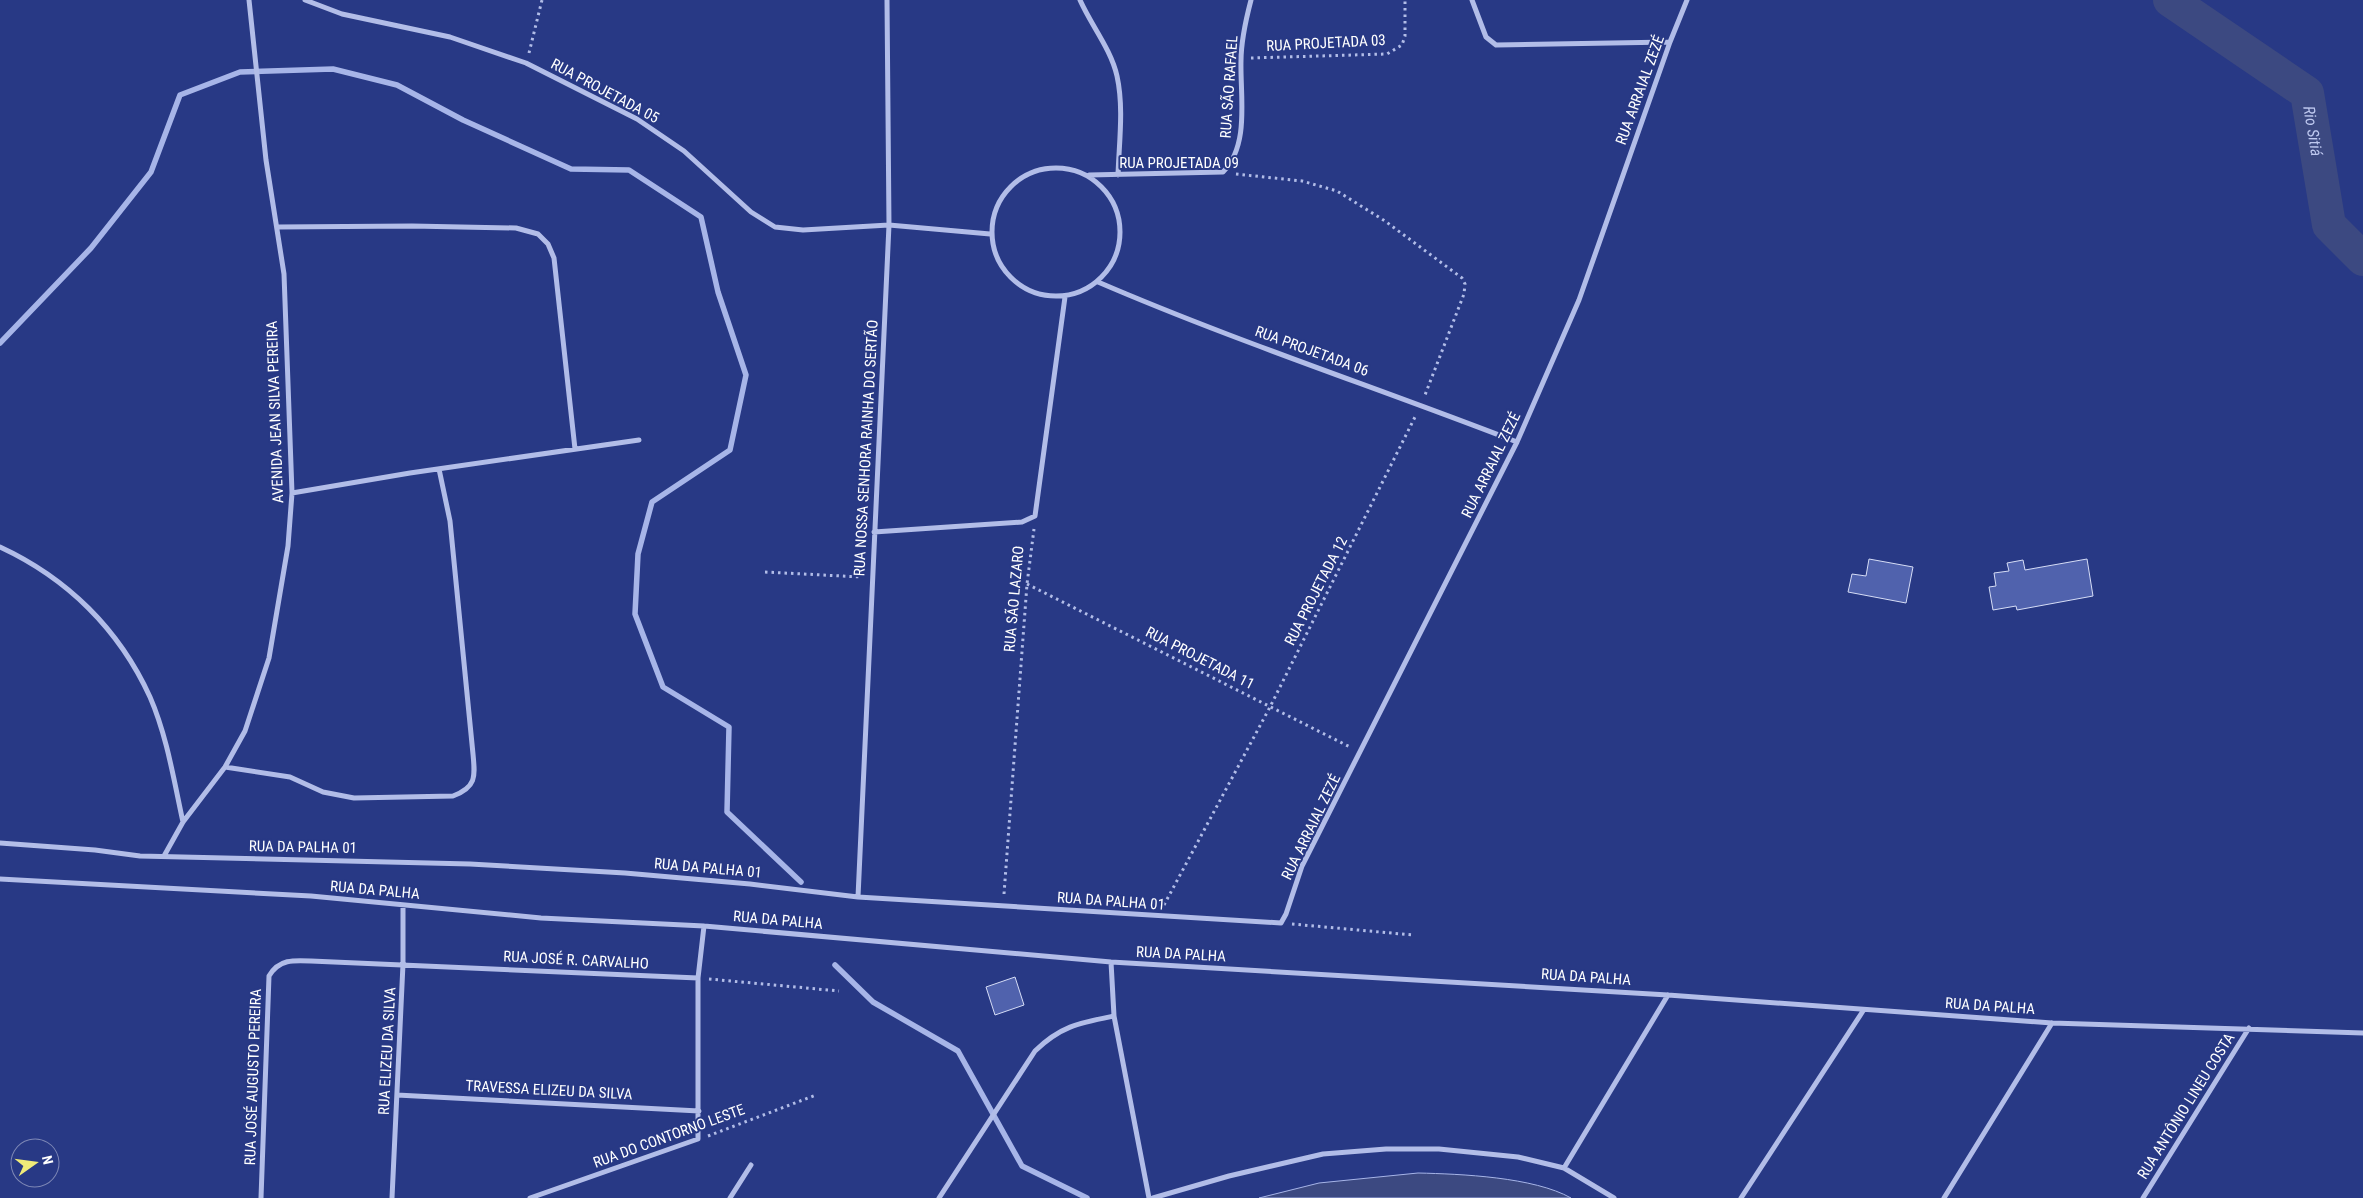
<svg xmlns="http://www.w3.org/2000/svg" width="2363" height="1198" font-family="'Roboto Condensed',sans-serif">
  <style>
    .water { fill: #3c4981; stroke: #a7b5e8 }
    .lines { fill: none; stroke-linecap: round; stroke-linejoin: round }
    .stream { stroke: #a7b5e8; stroke-width: 5.5 }
    .river { stroke: #3c4981; stroke-width: 34 }
    .building { fill: #5062ad; stroke: #d6ddf6 }
    .path { stroke: #b2bde8; stroke-width: 3; stroke-dasharray: 2.5 4; stroke-linecap: butt }
    .street { stroke: #b2bde8; stroke-width: 5 }
    .labels { text-anchor: middle; dominant-baseline: central; stroke-width: 4; stroke-linejoin: round; paint-order: stroke }
    .street-label { font-size: 15px; fill: #fff; stroke: #283985 }
    .water-label { font-size: 16px; font-style: italic; fill: #bec8ef; stroke: #283985 }
  </style>
  <rect width="100%" height="100%" fill="#283985"/>
  <path class="water" d="M1418,1173c43,1 116,4 153,25h-312l60,-15z"/>
  <g class="lines">
    <path class="stream" d="M0,343l91,-95 60,-76 29,-77 60,-23 93,-3 64,16 66,35 108,49 58,1 72,47 17,75 28,83 -16,75 -78,52 -14,52 -3,60 28,73 66,40 -2,85 74,70
      M835,965l38,37 85,49 64,115 65,32"/>
    <path class="river" id="s1" d="M2170,0l137,93 22,132 34,34"/>
  </g>
  <path class="building" d="M1869,559l44,8 -7,36 -58,-11 4,-18 14,2z
    M2087,559l6,37 -76,14 -1,-4 -23,4 -4,-23 7,-1 -2,-13 15,-2 -2,-8 16,-3 2,10z
    M1015,977l9,28 -29,10 -9,-28z"/>
  <g class="lines">
    <path class="path" d="M529,53l13,-53
      M1251,58l136,-4 15,-9 3,-9v-36
      M1236,174l66,7 35,10 48,30 77,57 3,6 -1,10 -39,101
      M765,572l96,5
      M1027,584l323,163
      M1004,894l23,-310 7,-55
      M1164,905l106,-198 146,-292
      M1292,924l121,11
      M709,979l130,12
      M708,1136l108,-41"/>
    <path class="street" d="M305,0l37,14 108,23 76,26 111,56 47,32 67,61 24,15 28,3 86,-5 101,9
      M1080,0c11,25 31,49 37,76 7,32 2,67 1,99
      M1472,0l14,37 10,8 174,-3
      M992 232a64 64 0 1 1 128 0a64 64 0 1 1-128 0Z
      M1089,175l134,-3c27,-27 17,-76 18,-111 0,-20 5,-42 10,-61
      M278,227l134,-1 104,2 22,6 10,10 6,14 21,191
      M1098,282c137,59 280,106 419,160
      M292,493l118,-20 229,-33
      M874,532l148,-10 13,-6 30,-219
      M0,547c67,31 119,82 150,150 17,39 24,84 33,125
      M225,767l65,10 33,15 31,6 99,-2c24,-9 22,-20 20,-42l-23,-233 -11,-52
      M0,843l95,7 45,6 330,8 155,9 125,11 108,13 423,26 5,-9 16,-48 215,-424 62,-142 91,-258 17,-42
      M164,856l19,-34 42,-55 20,-36 24,-73 19,-112 4,-53 -8,-219 -18,-114 -17,-160
      M0,879l311,17 230,22 163,8 407,36 557,33 384,28 311,10
      M858,897l31,-672 -2,-225
      M1111,962l3,54 35,182
      M397,1095l302,16
      M1564,1168l104,-173
      M261,1198l8,-222c10,-17 25,-16 42,-15l387,17
      M392,1198l11,-234v-59
      M530,1198l168,-59v-161l6,-52
      M730,1198l21,-33
      M939,1198l96,-147c26,-25 44,-28 79,-35
      M1153,1198l76,-22 94,-22 63,-5h53l79,8 46,11 50,30
      M1741,1198l122,-187
      M1944,1198l108,-175
      M2143,1198l106,-170"/>
  </g>
  <g class="labels">
    <g class="street-label">
      <text transform="translate(1326 43) rotate(-3)">RUA PROJETADA 03</text>
      <text transform="translate(1229 87) rotate(-86)">RUA SÃO RAFAEL</text>
      <text transform="translate(1640 90) rotate(-70)">RUA ARRAIAL ZEZÉ</text>
      <text transform="translate(605 91) rotate(28)">RUA PROJETADA 05</text>
      <text x="1179" y="163">RUA PROJETADA 09</text>
      <text transform="translate(1312 351) rotate(20)">RUA PROJETADA 06</text>
      <text transform="translate(275 412) rotate(-92)">AVENIDA JEAN SILVA PEREIRA</text>
      <text transform="translate(866 448) rotate(-87)">RUA NOSSA SENHORA RAINHA DO SERTÃO</text>
      <text transform="translate(1491 465) rotate(-64)">RUA ARRAIAL ZEZÉ</text>
      <text transform="translate(1316 591) rotate(-63)">RUA PROJETADA 12</text>
      <text transform="translate(1014 599) rotate(-85)">RUA SÃO LAZARO</text>
      <text transform="translate(1200 658) rotate(27)">RUA PROJETADA 11</text>
      <text transform="translate(1311 827) rotate(-64)">RUA ARRAIAL ZEZÉ</text>
      <text transform="translate(303 847) rotate(1)">RUA DA PALHA 01</text>
      <text transform="translate(708 868) rotate(5)">RUA DA PALHA 01</text>
      <text transform="translate(375 890) rotate(5)">RUA DA PALHA</text>
      <text transform="translate(1111 901) rotate(4)">RUA DA PALHA 01</text>
      <text transform="translate(778 920) rotate(5)">RUA DA PALHA</text>
      <text transform="translate(1181 954) rotate(3)">RUA DA PALHA</text>
      <text transform="translate(576 960) rotate(3)">RUA JOSÉ R. CARVALHO</text>
      <text transform="translate(1586 977) rotate(4)">RUA DA PALHA</text>
      <text transform="translate(1990 1006) rotate(4)">RUA DA PALHA</text>
      <text transform="translate(387 1051) rotate(-87)">RUA ELIZEU DA SILVA</text>
      <text transform="translate(253 1077) rotate(-88)">RUA JOSÉ AUGUSTO PEREIRA</text>
      <text transform="translate(549 1090) rotate(3)">TRAVESSA ELIZEU DA SILVA</text>
      <text transform="translate(2186 1106) rotate(-58)">RUA ANTÔNIO LINEU COSTA</text>
      <text transform="translate(669 1136) rotate(-20)">RUA DO CONTORNO LESTE</text>
    </g>
    <g class="water-label">
      <text stroke="none"><textPath href="#s1" startOffset="204">Rio Sitiá</textPath></text>
    </g>
  </g>
  <g transform="translate(35 1163) rotate(76)"><circle r="24" fill="#283985" stroke="#7e88b6"/>
  <path d="M0-4L9 19L0 12L-9 19Z" fill="#f0eb79"/>
  <text y="-8" font-size="14" font-weight="bold" text-anchor="middle" fill="#ffffff">N</text>
  </g>
</svg>
